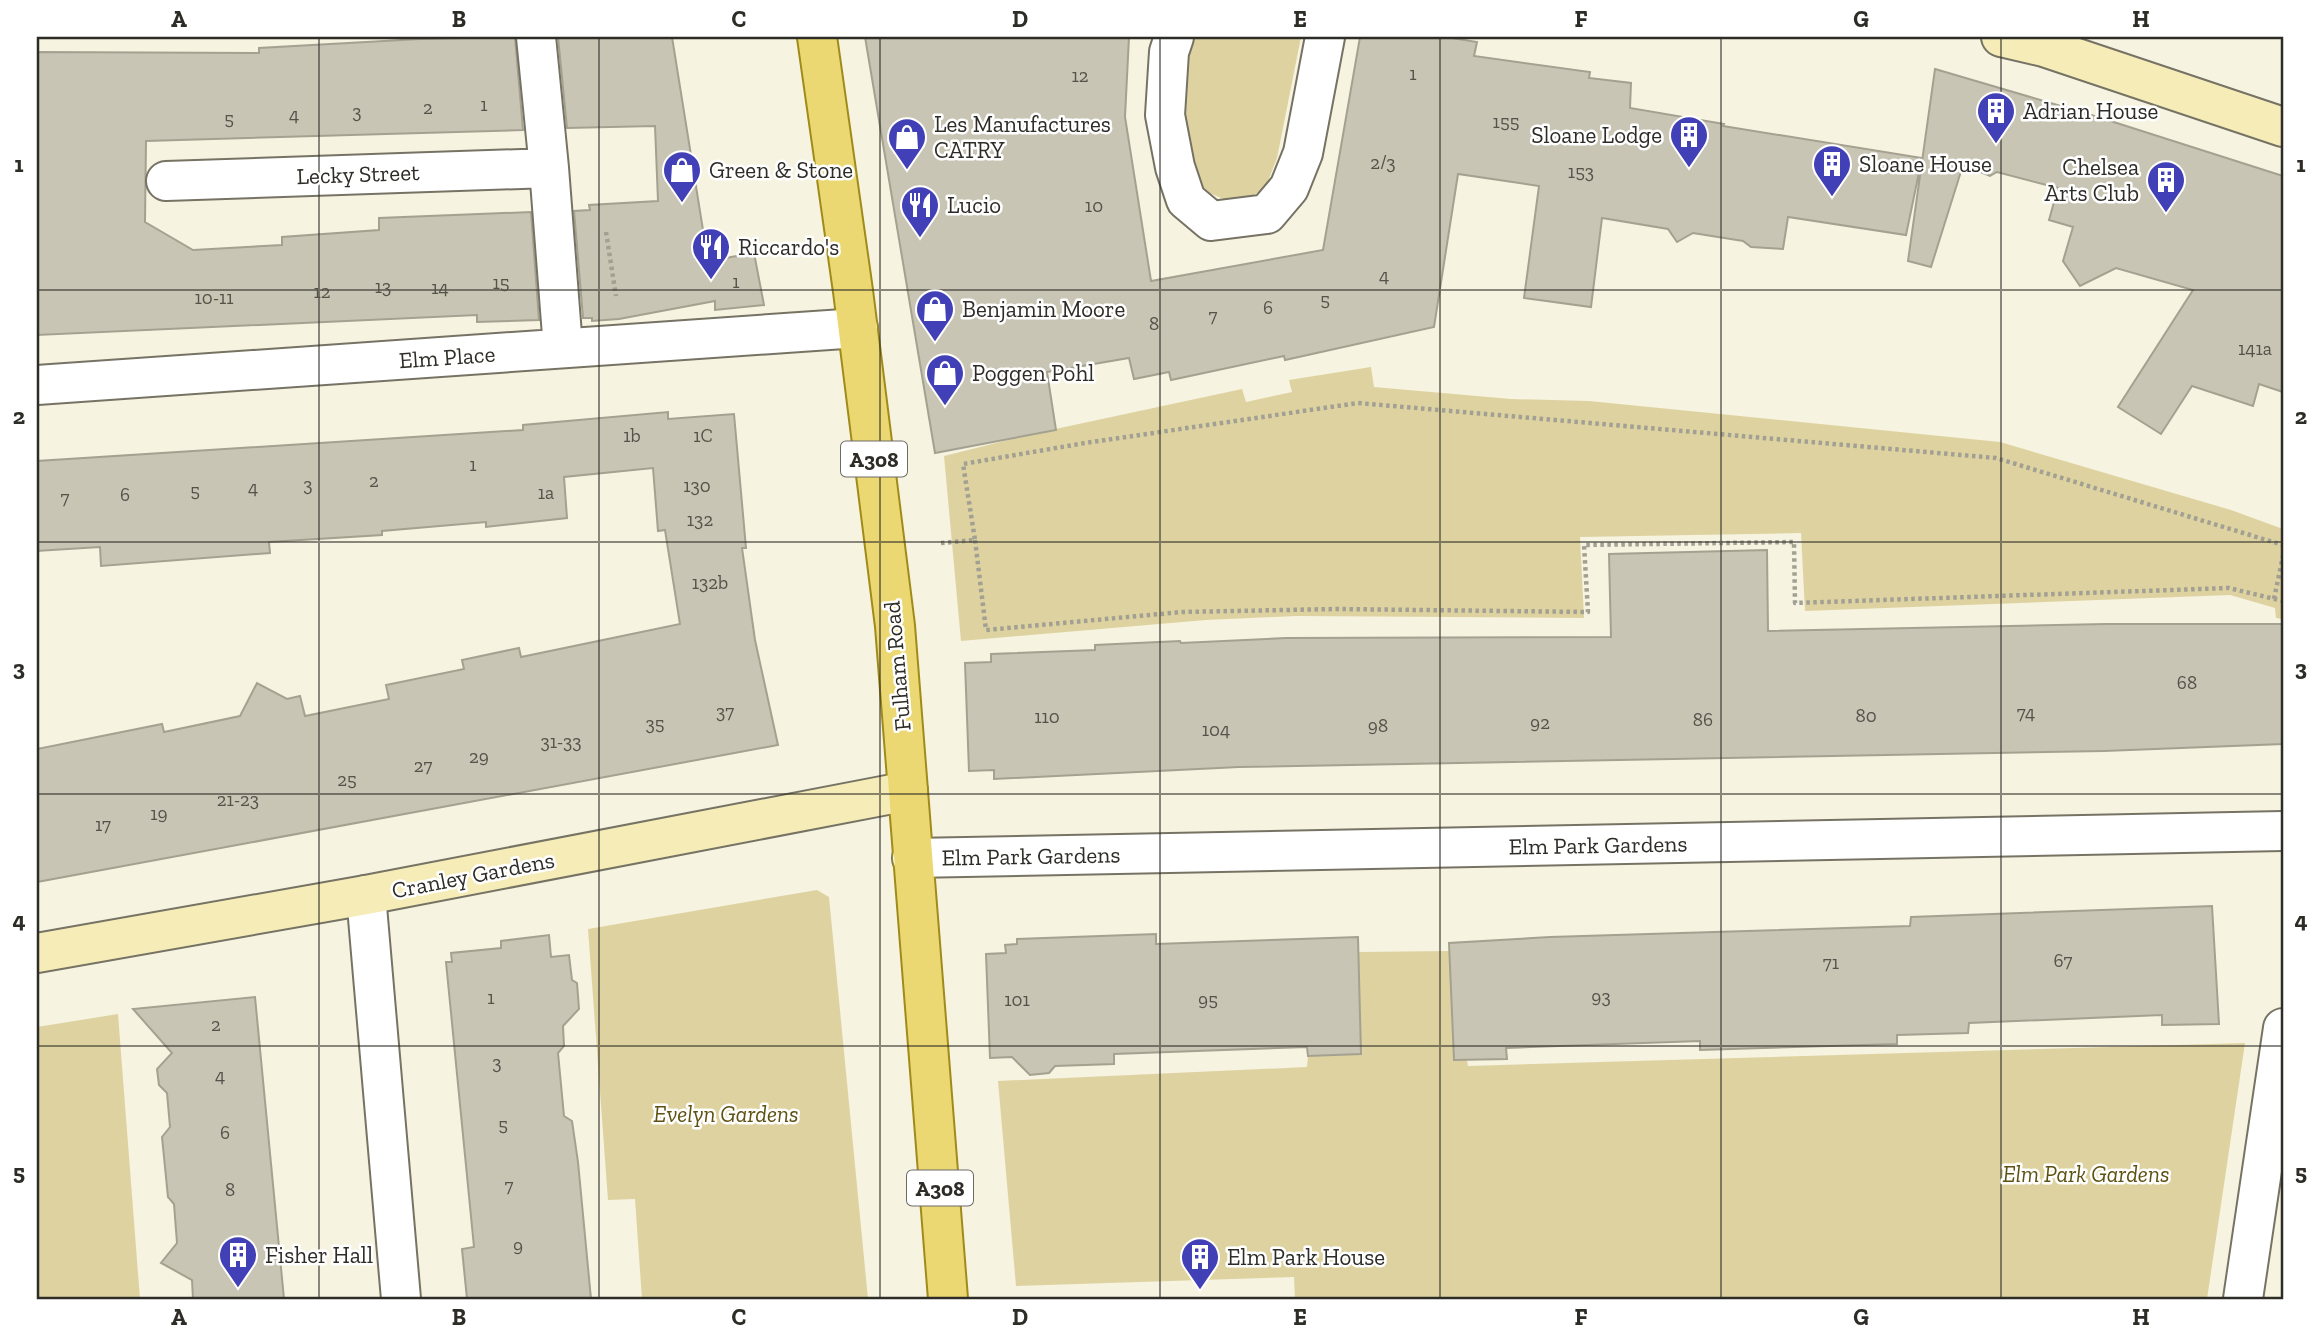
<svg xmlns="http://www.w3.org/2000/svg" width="2320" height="1336" font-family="'Zilla Slab',serif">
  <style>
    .green { fill: #ded3a0 }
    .building { fill: #c9c5b4; stroke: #a4a191; stroke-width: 2 }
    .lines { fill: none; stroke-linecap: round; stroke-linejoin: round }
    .street-casing { stroke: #767364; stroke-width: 42 }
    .secondary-casing { stroke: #767364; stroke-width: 42 }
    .primary-casing { stroke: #a08b1a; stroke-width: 42 }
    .path { stroke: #a2a093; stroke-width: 4.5; stroke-dasharray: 3.5 3.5; stroke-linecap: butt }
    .street { stroke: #fff; stroke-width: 38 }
    .secondary { stroke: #f5ecb8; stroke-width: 38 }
    .primary { stroke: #ebd872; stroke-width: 38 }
    .grid { fill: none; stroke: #2e2c26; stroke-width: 2; stroke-opacity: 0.55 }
    .labels { text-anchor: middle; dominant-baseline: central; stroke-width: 5; stroke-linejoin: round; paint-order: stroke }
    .number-label { font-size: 19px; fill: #55524a }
    .shield { fill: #fff; stroke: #6d6b67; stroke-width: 2 }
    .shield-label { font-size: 21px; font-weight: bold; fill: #2e2c26 }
    .poi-label { font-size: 23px; fill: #2e2c26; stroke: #fff; text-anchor: start }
    .street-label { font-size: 23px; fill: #2e2c26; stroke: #fff }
    .park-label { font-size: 23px; font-style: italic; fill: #5e5111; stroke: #fff }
    .neatline { fill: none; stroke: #2e2c26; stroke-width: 2.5 }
    .grid-label { font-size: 23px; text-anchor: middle; font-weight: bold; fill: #2e2c26 }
  </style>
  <rect width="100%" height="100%" fill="#f6f3e1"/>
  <path class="green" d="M1191,37h110l-24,121 -11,28 -18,14 -14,4 -24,-11 -9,-8 -8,-16 -8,-27 -2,-82z
    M1371,367l3,20 137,12 78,2 411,41 231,68 52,19v90l-7,-1 -1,-10 -45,-13 -425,16 -4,-78 -221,4 4,81 -288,-2 -90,4 -245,21 -17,-185 88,-22 210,-45 4,13 46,-10 -3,-12z
    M817,890l12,7 39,402h-226l-7,-100 -27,1 -20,-271z
    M1449,951l5,109h13l1,6 777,-23 -38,256h-912l-1,-22 -278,9 -18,-205 309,-14 1,-11 53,-2 -3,-102z
    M118,1014l22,285h-103v-272z"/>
  <path class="building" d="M515,37l8,93 -377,11 -1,81 48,28 89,-5v-8l97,-7v-12l152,-6 8,108 -62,2v-7l-440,20v-283l222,1v-5l161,-9z
    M558,37h114l36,224 46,-8 10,52 -49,5v-9l-96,18 -27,2v-3h-9l-9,-107 16,-1 -1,-5 69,-4 -3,-75 -88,2z
    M865,37h264l-4,80 26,164 172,-31 37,-213h86l31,5 -3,14 116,16 -1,6 42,5 -1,25 94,16 -1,2 199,32 -16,77 -118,-18 -5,32 -32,-2 -8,-6 -50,-8 -16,9 -9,-13 -66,-11 -11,89 -67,-9 15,-112 -81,-12 -24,153 -149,33 -1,-4 -113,24 -2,-8 -35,7 -5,-21 -82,14 9,58 -121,23z
    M1935,69l163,48 185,59v216l-24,-8 -6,22 -61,-20 -31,48 -43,-27 75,-117 -77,-22 -36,18 -17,-25 10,-34 -24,-7 9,-32 -61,-16 -7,4 -27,-11 -32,102 -23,-6z
    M668,412v7l66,-5 12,134h-4l13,92 23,105 -741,137v-133l125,-25 2,8 76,-16 17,-33 30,16 13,-3 5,20 84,-17 -3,-14 78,-16 -2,-9 57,-12 2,9 159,-33 -15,-94 -7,1 -5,-63 -89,9 3,41 -81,9v-5l-104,9v4l-113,7 1,11 -169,13 -1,-19 -63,4v-90l486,-31v-5z
    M1767,550l1,81 338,-7h177v120l-179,7 -865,16 -245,12v-9l-25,1 -4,-108 26,-1v-8l104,-4v-5l85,-4 1,2 105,-5 325,-1 -2,-83z
    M2212,906l7,118 -57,1v-10l-193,8 -1,10 -71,2v9l-197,6v-9l-194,7 1,11 -53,1 -5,-117 101,-6 360,-11 1,-9z
    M1156,934v10l202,-7 3,117 -53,2 -1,-9 -193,7v10l-59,2 -6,7 -19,2 -18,-18 -22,1 -4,-104 20,-1 -1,-8 12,-1v-5z
    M549,935l2,22 18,-2 3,25 5,3 2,26 -16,17 1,20 -6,7 6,63 8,5 6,41 13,137h-124l-5,-50 12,-2 -28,-285h6l-1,-9 50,-5v-7z
    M255,997l29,302h-91l-1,-19 -31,-17 16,-20 -3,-39 -6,-7 -6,-60 8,-10 -3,-34 -8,-8 -2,-16 15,-16 -39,-44z"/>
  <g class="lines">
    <defs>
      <path id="street" d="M536,37l13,131
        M1174,37l-5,15 -4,63 10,52 11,33 25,21 56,-7 22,-26 14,-35 22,-116
        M166,181l383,-13 14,180
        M37,385l821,-57
        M912,858l1371,-27
        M366,895l35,404
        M2243,1299l40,-271"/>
      <path id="secondary" d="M2001,37l43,10 239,80
        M37,953l329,-58 542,-104"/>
      <path id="primary" d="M817,37l36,254 42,335 53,673"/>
    </defs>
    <use href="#street" class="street-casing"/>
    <use href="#secondary" class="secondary-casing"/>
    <use href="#primary" class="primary-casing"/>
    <path class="path" d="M606,232l10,64
      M975,540l11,90 196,-18 154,-3 252,3 -4,-67 210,-3 1,61 434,-15 54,13
      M941,543l34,-3 -12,-76 122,-21 273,-40 638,55 287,87
      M2274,599l9,-43"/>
    <use href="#street" class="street"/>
    <use href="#secondary" class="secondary"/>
    <use href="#primary" class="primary"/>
  </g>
  <path class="grid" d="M319,37v1262M599,37v1262M880,37v1262M1160,37v1262M1440,37v1262M1721,37v1262M2001,37v1262M37,290h2246M37,542h2246M37,794h2246M37,1046h2246"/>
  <defs>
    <symbol id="building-pin" viewBox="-11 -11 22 30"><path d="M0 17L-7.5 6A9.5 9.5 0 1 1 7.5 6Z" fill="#4240b6" stroke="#fff"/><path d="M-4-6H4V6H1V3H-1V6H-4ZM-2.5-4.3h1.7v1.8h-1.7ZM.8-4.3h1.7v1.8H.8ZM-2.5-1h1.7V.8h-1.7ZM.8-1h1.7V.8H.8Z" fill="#fff"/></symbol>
    <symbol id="shop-pin" viewBox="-11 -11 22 30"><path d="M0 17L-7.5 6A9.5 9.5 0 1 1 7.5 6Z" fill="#4240b6" stroke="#fff"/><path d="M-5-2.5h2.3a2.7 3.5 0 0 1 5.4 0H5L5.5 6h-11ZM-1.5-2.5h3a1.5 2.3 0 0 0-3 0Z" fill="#fff"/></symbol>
    <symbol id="restaurant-pin" viewBox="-11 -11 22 30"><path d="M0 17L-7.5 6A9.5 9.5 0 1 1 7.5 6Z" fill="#4240b6" stroke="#fff"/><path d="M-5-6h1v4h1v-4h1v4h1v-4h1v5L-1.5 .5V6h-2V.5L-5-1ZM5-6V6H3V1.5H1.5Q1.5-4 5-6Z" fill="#fff"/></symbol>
  </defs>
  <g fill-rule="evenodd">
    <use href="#building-pin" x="1974" y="89" width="44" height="60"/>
    <use href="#building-pin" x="1667" y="113" width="44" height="60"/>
    <use href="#shop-pin" x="885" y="115" width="44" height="60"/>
    <use href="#building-pin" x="1810" y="142" width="44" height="60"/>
    <use href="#shop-pin" x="660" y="148" width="44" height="60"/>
    <use href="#building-pin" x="2144" y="158" width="44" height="60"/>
    <use href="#restaurant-pin" x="898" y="183" width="44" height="60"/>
    <use href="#restaurant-pin" x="689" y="225" width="44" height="60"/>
    <use href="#shop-pin" x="913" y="287" width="44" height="60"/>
    <use href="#shop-pin" x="923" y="351" width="44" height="60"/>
    <use href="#building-pin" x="216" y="1233" width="44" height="60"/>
    <use href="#building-pin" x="1178" y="1235" width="44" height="60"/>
  </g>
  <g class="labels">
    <g class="number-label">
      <text x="1413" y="73">1</text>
      <text x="1080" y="75">12</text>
      <text x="484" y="104">1</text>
      <text x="428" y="107">2</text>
      <text x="357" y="111">3</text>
      <text x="294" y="114">4</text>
      <text x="229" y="118">5</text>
      <text x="1506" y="121">155</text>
      <text x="1383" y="162">2/3</text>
      <text x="1581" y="171">153</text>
      <text x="1094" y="205">10</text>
      <text x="1384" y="275">4</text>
      <text x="736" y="281">1</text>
      <text x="501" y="282">15</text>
      <text x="383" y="286">13</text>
      <text x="440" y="287">14</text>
      <text x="322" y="291">12</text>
      <text x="214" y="297">10-11</text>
      <text x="1325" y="299">5</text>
      <text x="1268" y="307">6</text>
      <text x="1213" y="315">7</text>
      <text x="1154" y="323">8</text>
      <text x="2255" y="348">141a</text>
      <text x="632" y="435">1b</text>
      <text x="703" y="435">1C</text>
      <text x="473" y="464">1</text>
      <text x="374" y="480">2</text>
      <text x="308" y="484">3</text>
      <text x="697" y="485">130</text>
      <text x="253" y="487">4</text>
      <text x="195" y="490">5</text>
      <text x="546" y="492">1a</text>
      <text x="125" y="494">6</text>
      <text x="65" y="497">7</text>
      <text x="700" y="519">132</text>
      <text x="710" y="582">132b</text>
      <text x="2187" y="682">68</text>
      <text x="725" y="711">37</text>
      <text x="2026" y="712">74</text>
      <text x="1866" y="715">80</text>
      <text x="1047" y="716">110</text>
      <text x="1703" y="719">86</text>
      <text x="1540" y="722">92</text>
      <text x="655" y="723">35</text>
      <text x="1378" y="725">98</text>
      <text x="1216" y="729">104</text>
      <text x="561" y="741">31-33</text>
      <text x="479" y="756">29</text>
      <text x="423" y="765">27</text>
      <text x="347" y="779">25</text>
      <text x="238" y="799">21-23</text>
      <text x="159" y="813">19</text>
      <text x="103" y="824">17</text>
      <text x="2063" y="960">67</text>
      <text x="1831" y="962">71</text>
      <text x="1601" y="996">93</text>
      <text x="491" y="997">1</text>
      <text x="1017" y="999">101</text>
      <text x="1208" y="999">95</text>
      <text x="216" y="1024">2</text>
      <text x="497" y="1062">3</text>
      <text x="220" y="1075">4</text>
      <text x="503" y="1124">5</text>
      <text x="225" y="1132">6</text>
      <text x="509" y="1185">7</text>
      <text x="230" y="1189">8</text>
      <text x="518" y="1245">9</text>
    </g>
    <g class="shield">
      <rect x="841" y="441.5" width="66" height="35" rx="5"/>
      <rect x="907" y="1170.5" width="66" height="35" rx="5"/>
    </g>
    <g class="shield-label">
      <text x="874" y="459">A308</text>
      <text x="940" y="1188">A308</text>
    </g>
    <g class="poi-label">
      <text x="2023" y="111">Adrian House</text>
      <text x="934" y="124">Les Manufactures<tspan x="934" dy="26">CATRY</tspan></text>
      <text x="1662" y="135" text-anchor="end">Sloane Lodge</text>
      <text x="1859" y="164">Sloane House</text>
      <text x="2139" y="167" text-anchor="end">Chelsea<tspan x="2139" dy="26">Arts Club</tspan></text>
      <text x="709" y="170">Green &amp; Stone</text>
      <text x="947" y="205">Lucio</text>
      <text x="738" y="247">Riccardo's</text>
      <text x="962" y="309">Benjamin Moore</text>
      <text x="972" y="373">Poggen Pohl</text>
      <text x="265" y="1255">Fisher Hall</text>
      <text x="1227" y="1257">Elm Park House</text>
    </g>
    <g class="street-label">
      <text transform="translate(358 174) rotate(-2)">Lecky Street</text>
      <text transform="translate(447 357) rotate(-4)">Elm Place</text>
      <text transform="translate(897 666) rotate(-95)">Fulham Road</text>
      <text transform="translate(1598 845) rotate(-1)">Elm Park Gardens</text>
      <text transform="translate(1031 856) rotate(-1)">Elm Park Gardens</text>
      <text transform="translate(473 875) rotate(-11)">Cranley Gardens</text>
    </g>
    <g class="park-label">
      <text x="726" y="1114">Evelyn Gardens</text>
      <text x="2086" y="1174">Elm Park Gardens</text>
    </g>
  </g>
  <rect width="2320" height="1336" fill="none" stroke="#ffffff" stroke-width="77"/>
  <rect x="38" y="38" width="2244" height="1260" class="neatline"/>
  <g class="grid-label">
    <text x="179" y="27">A</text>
    <text x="459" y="27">B</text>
    <text x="739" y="27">C</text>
    <text x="1020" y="27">D</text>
    <text x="1300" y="27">E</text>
    <text x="1581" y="27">F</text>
    <text x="1861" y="27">G</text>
    <text x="2141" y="27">H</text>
    <text x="19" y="172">1</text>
    <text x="2301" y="172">1</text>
    <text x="19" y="424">2</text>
    <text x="2301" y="424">2</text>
    <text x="19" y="676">3</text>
    <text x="2301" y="676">3</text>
    <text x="19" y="928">4</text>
    <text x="2301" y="928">4</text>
    <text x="19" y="1180">5</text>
    <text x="2301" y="1180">5</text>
    <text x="179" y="1325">A</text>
    <text x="459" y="1325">B</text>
    <text x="739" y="1325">C</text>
    <text x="1020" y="1325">D</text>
    <text x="1300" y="1325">E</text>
    <text x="1581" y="1325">F</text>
    <text x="1861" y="1325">G</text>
    <text x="2141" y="1325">H</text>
  </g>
</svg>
